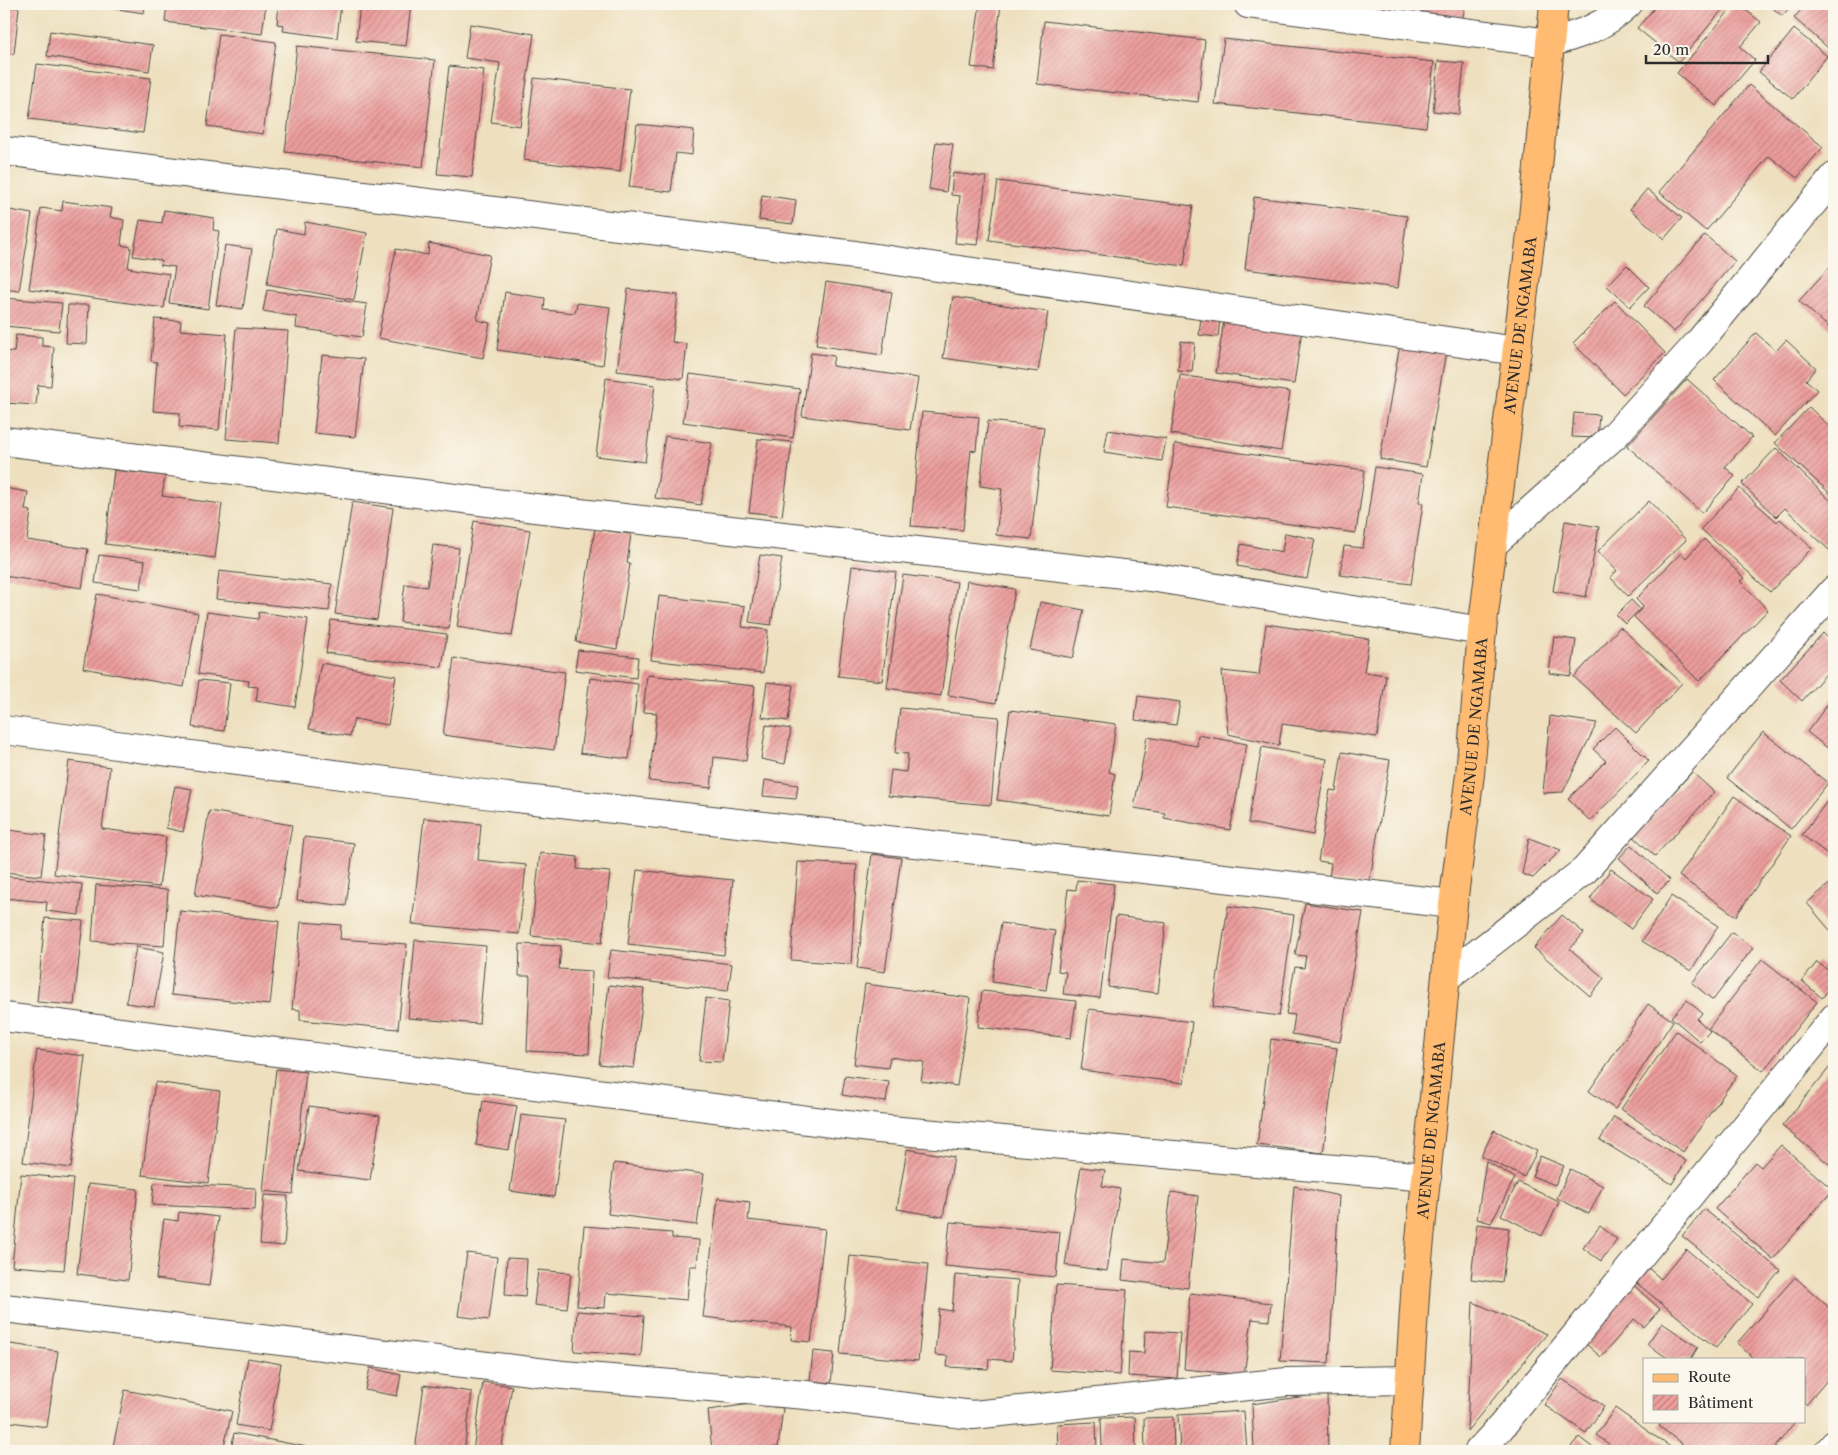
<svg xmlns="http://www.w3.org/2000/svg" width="1838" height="1455" font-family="'Libre Caslon Text',serif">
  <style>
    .building { fill: url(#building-hatch) }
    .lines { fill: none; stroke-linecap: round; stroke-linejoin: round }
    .minor-casing { stroke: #484641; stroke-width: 30 }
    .major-casing { stroke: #484641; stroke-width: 30 }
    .minor { stroke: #fff; stroke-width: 28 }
    .major { stroke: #ffbb71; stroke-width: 28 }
    .labels { text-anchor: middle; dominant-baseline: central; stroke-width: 4.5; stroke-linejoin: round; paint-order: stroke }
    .street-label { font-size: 15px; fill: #2b2b2b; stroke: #fbf7ec }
  </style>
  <defs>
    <pattern id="building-hatch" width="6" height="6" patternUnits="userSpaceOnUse" patternTransform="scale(1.25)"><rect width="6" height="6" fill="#ec9d9c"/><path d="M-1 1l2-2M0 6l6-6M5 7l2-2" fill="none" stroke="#bf807f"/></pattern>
  </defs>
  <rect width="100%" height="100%" fill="#fbf7ec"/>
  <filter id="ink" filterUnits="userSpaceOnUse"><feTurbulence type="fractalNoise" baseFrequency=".02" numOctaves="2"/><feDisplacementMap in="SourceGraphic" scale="10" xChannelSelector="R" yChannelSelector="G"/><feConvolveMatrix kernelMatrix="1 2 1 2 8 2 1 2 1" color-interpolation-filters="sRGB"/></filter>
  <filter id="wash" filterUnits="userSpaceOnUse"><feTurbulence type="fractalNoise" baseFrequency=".0096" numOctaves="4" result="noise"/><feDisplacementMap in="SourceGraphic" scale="20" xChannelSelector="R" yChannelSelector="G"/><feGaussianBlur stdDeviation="1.12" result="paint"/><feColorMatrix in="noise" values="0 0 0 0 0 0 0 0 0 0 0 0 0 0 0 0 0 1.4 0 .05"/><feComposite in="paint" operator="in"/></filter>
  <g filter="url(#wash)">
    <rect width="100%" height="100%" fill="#eee0bf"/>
    <g id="blocks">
      <path class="building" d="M85,4h60l-1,9z
        M167,4h99l-4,30 -97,-12z
        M279,4h62l-4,34 -54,-7 1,-6 -7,-1z
        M360,4h51l-5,42 -50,-5z
        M980,4h21l-8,66 -22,-3z
        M1368,4h97l-2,14z
        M1658,4h69l-48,58 -42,-34z
        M1735,4h3l23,18 -21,25 15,13 -39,46 -39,-33z
        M1768,4h25l-11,12z
        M1806,4h28v49l-40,-35z
        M4,6l15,2 -5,46 -10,-1z
        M1044,21l161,19 -7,62 -161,-18z
        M470,24l64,10 -14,92 -29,-4 9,-59 -35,-5z
        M1794,29l33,27 -34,43 -34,-27z
        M50,31l103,14 -4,26 -102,-15z
        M219,34l57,8 -13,92 -56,-8z
        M1224,39l210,23 -8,65 -211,-23z
        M297,46l138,14 -12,107 -138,-15z
        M1438,61l26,2 -5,51 -26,-3z
        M37,64l114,14 -8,55 -114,-14z
        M449,66l35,4 -12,107 -35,-3z
        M534,78l96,11 -10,83 -96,-12z
        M1749,85l74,62 -26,31 -28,-22 -63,75 -47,-39z
        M637,124l57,6 -2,25 -16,-2 -5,39 -42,-5z
        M936,142l17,2 -7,48 -17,-3z
        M953,173l33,4 -8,68 -23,-2 5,-47 -9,-1z
        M998,181l195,25 -9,60 -195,-26z
        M1647,189l35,29 -18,21 -34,-30z
        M762,195l34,5 -3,24 -34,-4z
        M1254,197l153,19 -9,72 -153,-19z
        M63,201l49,7 -2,9 14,3 -3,25 10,2 -3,21 41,6 -5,34 -135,-19 12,-81 21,3z
        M4,209l28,5 -13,77 -15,-2z
        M164,210l50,8 -1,12 6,1 -11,78 -39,-6 6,-36 -15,-2 1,-5 -28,-4 7,-36 22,3z
        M305,222l62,11 -13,67 -87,-16 10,-55 27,5z
        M1705,235l30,26 -61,71 -30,-26z
        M429,243l61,12 -13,65 13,3 -7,35 -105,-20 18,-89 32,6z
        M225,245l27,4 -9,60 -27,-4z
        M1833,263l1,1v68l-35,-31z
        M1627,265l22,22 -19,20 -23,-21z
        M826,282l66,10 -10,63 -66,-10z
        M628,289l50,6 -6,47 15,2 -4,35 -66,-8z
        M267,290l100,14 -5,33 -66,-9 1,-11 -34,-6z
        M505,292l40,6 -1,12 31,3 2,-10 33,4 -7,58 -106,-15z
        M953,297l95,15 -10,60 -95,-14z
        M4,298l58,5 -3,28 -55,-5z
        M1615,301l50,52 -42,41 -50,-51z
        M68,305h21l-2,39 -21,-1z
        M1201,317l19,2 -2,18 -19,-2z
        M155,319l26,2 -1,9 47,4 -8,96 -40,-3 1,-14 -27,-2 4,-49 -6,-1z
        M1224,320l78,10 -8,54 -78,-11z
        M236,328l52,3 -9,112 -53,-4z
        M1756,333l20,18 10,-11 30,28 -10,12 11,10 -42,46 -61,-56z
        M16,335l26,2v9l12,1 -3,39 -13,-1 -2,20 -32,-2v-52l10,1z
        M1181,341l14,2 -3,29 -14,-1z
        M1400,344l46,7 -20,116 -46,-8z
        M811,353l23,3 -2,10 86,12 -8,52 -108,-14z
        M322,355l42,4 -9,78 -41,-4z
        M690,374l110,15 -7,49 -110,-16z
        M1180,375l110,17 -9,59 -110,-17z
        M606,378l49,7 -10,77 -49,-6z
        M1687,379l65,58 -27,30 10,9 -33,37 -75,-67z
        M1809,407l25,24v66l-59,-54z
        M922,412l57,5 -3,34 -5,-1 -8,80 -52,-4z
        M1574,413l25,2 -2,23 -25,-1z
        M988,421l56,6 -13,112 -35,-4 6,-46 -22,-3z
        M1108,430l58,9 -4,22 -58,-9z
        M665,436l47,7 -11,62 -46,-7z
        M758,439l34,3 -10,74 -33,-4z
        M1175,444l190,26 -9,63 -190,-26z
        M1776,448l58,56v41l-5,5 -44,-42 -9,9 -34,-33z
        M1375,467l48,7 -4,29h4l-12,81 -71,-9 4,-29 19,2z
        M114,470l51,6 -3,20 60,8 -7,54 -110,-14z
        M4,488l24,4 -3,18 6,1 -4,29 61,9 -6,39 -78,-12z
        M1739,488l38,34 3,-3 32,29 -42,44 -69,-63z
        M1649,501l37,39 -58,56 -18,-19 7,-6 -19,-20z
        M352,502l41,6 -16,112 -42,-6z
        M474,521l56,9 -18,106 -55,-9z
        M1565,521l34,6 -13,70 -33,-6z
        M595,529l36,5 -4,29 3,1 -13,85 -41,-7z
        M1285,533l30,6 -8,40 -70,-13 4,-22 41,8z
        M1704,539l40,39 -4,3 28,29 -69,71 -65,-64 9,-10 -7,-8 45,-46 5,5z
        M433,545l26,3 -10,81 -49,-7 5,-38 22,3z
        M99,555l46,6 -4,28 -46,-6z
        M760,555l22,3 -11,67 -22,-3z
        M852,566l44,6 -14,109 -44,-5z
        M219,571l113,13 -3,27 -113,-12z
        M903,575l54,7 -16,114 -54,-8z
        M967,581l48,8 -19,114 -48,-8z
        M97,594l101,19 -14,74 -101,-19z
        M659,596l86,10 -3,21 26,3 -5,43 -112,-13z
        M1631,600l9,9 -15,15 -9,-9z
        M1040,602l44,8 -11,48 -43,-8z
        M207,612l51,7 1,-7 49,7 -13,88 -39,-6 2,-14 -10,-1 1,-5 -51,-7z
        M331,620l116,14 -5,33 -116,-14z
        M1266,624l103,15 -5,33 22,3 -9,62 -95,-13 -3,21 -51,-11 -6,-63 37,4z
        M1620,627l62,56 -46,50 -62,-56z
        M1823,633l11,11v21l-32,36 -22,-21z
        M1554,637l22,3 -5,36 -22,-3z
        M578,650l60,7 -2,21 -61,-8z
        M454,658l111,14 -11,78 -111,-15z
        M321,663l75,13 -8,49 -34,-6 -4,17 -41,-7z
        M647,675l108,11 -9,75 -32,-4 -3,31 -62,-7 8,-68 -14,-1z
        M590,678l48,6 -9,75 -49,-6z
        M199,680l31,3 -6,48 -32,-4z
        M767,682l26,3 -5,36 -26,-4z
        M1138,696l42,6 -4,23 -41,-5z
        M1834,696v57l-27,-21z
        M900,708l99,9 -8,88 -103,-9 3,-26 15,2 2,-18 -13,-1z
        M1010,710l106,14 -7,48 6,2 -6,42 -112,-16z
        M1550,716l47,7 -34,69 -20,1z
        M766,725l25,4 -6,35 -24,-5z
        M1615,727l34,34 -59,60 -22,-22 38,-38 -13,-12z
        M1763,732l65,51 -37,46 -64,-51z
        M1198,735l49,9 -17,86 -66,-12 1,-5 -31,-5 13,-71 50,9z
        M1262,747l65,12 -14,76 -65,-12z
        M1342,752l48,8 -21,125 -40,-6 2,-16 -13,-2 12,-71 6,1z
        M69,761l41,6 -8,62 64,8 -7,50 -105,-13z
        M1692,772l22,20 -59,64 -22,-20z
        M765,780l33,5 -2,14 -33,-3z
        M175,786l17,3 -9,43 -17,-4z
        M1834,792v65l-1,1 -31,-23z
        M1734,796l57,40 -55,80 -57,-40z
        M4,807l4,1 -3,19h-1z
        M209,811l83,14 -14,83 -83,-13z
        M424,818l57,6 -3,36 48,5 -7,69 -107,-10z
        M9,830l37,5 -5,41 -37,-4v-29h4z
        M304,837l50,6 -8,63 -49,-6z
        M1529,838l32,12 -28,28 -11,-4z
        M1631,845l39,35 -13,13 -38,-35z
        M540,853l38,4 -1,12 33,3 -8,71 -71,-7z
        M872,854l29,4 -16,114 -28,-4z
        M798,862l59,3 -6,99 -60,-4z
        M1611,869l42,30 -22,30 -41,-30z
        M637,870l96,10 -9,75 -96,-11z
        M4,876l78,8 -3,31 -33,-4 1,-9 -43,-4z
        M1077,880l37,4 -14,114 -37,-4 3,-22 -8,-1 10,-82 8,1z
        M1834,880v55l-27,-32z
        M96,885l72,5 -4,56 -72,-5z
        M1671,896l47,30 -27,45 -49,-30z
        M1305,903l58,9 -23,130 -48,-8 3,-19 -9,-1 9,-47 9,1 2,-12 -11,-1z
        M1228,906l66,9 -15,101 -66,-9z
        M180,911l99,10 -9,84 -99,-10z
        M1562,915l22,18 -14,16 34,29 -14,18 -56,-48z
        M1116,916l50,7 -8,70 -50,-6z
        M45,918l38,3 -9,84 -37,-3z
        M301,922l40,3 -1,14 67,5 -9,85 -98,-9v-10l-8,-1z
        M1001,923l54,8 -9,59 -54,-8z
        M1732,932l21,16 -40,52 -21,-17z
        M415,940l71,6 -7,78 -71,-6z
        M520,944l41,2 -2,23 33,2 -3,83 -62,-3 3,-75h-11z
        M136,947l28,5 -10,55 -28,-4z
        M611,950l121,14 -4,27 -121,-14z
        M1762,959l55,43 -54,69 -55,-42z
        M1817,962l17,13v8l-12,15 -20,-17z
        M865,984l105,14 -13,88 -36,-5 3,-19 -34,-5 -2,11 -34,-4z
        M609,985l35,4 -10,79 -35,-4z
        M982,991l94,10 -5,37 -93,-11z
        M706,998l23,3 -7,61 -23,-1z
        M1687,1000l15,13 -5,6 13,12 -10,11 -29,-25z
        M1648,1004l25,17 -58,88 -26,-18z
        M1089,1009l103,13 -8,61 -103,-13z
        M1676,1031l61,44 -54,77 -62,-43z
        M1271,1039l66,9 -14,105 -66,-8z
        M37,1050l48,6 -14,112 -48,-6z
        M1834,1062v106l-52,-42z
        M276,1069l30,3 -13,122 -30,-3z
        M845,1076l44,6 -3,20 -44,-7z
        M155,1082l65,9 -12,92 -66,-8z
        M483,1101l34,5 -8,44 -33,-5z
        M309,1106l71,10 -10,64 -71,-9z
        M521,1115l44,5 -11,77 -44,-6z
        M1614,1117l72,44 -14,23 -72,-44z
        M1494,1130l43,21 -13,26 -43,-21z
        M1781,1145l52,45 -60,69 -58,-50 40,-47 6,5z
        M907,1149l47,8 -11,60 -46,-8z
        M1540,1156l24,10 -9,19 -23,-9z
        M1486,1161l29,17 -24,45 -14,-4z
        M614,1163l90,11 -7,51 -89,-11z
        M1081,1167l24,3 -3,16 18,3 -13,82 -42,-6z
        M1570,1169l33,17 -14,28 -32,-16z
        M21,1174l52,5 -9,91 -52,-4z
        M1518,1182l41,20 -17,34 -41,-21z
        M154,1183l102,5 -1,22 -103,-5z
        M88,1184l50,5 -10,91 -51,-6z
        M1294,1186l45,10 -10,167 -49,-2z
        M1171,1192l27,4 -10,92 -66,-8 2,-21 39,4z
        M264,1195l24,1 -4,50 -24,-2z
        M718,1198l32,4 -2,18 77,9 -14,113 -20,-2 1,-13 -89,-10z
        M1704,1209l76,61 -22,27 -76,-61z
        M179,1212l39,5 -9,69 -53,-7 8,-60 14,2z
        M950,1222l110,10 -4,45 -111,-11z
        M1477,1224l32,4 -7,55 -31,-4z
        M584,1226l88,7v5l27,2 -2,26h-7l-3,34 -81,-7 -1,15 -28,-2z
        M1600,1226l17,13 -16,22 -18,-13z
        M1686,1249l66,55 -36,44 -83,-68 13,-14 15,13z
        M467,1253l30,4 -8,63 -31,-4z
        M850,1256l78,8 -10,97 -78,-7z
        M507,1258l20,1 -2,38 -20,-2z
        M538,1270l33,3 -4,36 -33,-4z
        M955,1275l63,5 -6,81 -23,-2 -1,10 -41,-2 1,-11 -13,-1 4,-46 13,2z
        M1795,1277l39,35v60l-28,33 -2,-2v-44h-50l-17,-16z
        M1629,1281l31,28 -16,18 -10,-8 -33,38 -22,-19z
        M1056,1285l71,5 -7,85 -70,-5z
        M1190,1293l81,10 -2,18 -17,-2 -8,56 -60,-6z
        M1473,1302l74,32 -80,97z
        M577,1311l67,5 -3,40 -67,-5z
        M1662,1323l36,24 -7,12h-22l-22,-15z
        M1145,1331l35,2 -3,46 -49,-3 1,-24 15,1z
        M4,1343l54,8 -11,76 -43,-6z
        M813,1351l21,2 -3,30 -21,-2z
        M248,1358l33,6 -12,67 -33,-6z
        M370,1368l31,7 -4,21 -32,-6z
        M1562,1379l42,27 -18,27 -42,-28z
        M483,1382l29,4 -11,65h-28z
        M424,1385l48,7 -8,59h-49z
        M125,1390l107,21 -9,40h-111z
        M1327,1393l1,58h-74l-2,-47z
        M751,1404l32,4 -5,39 -66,4 -4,-41z
        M1615,1408l61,43h-57l-23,-16z
        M1244,1411l3,40h-67l-2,-36z
        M1135,1417l1,34h-34l-1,-33z
        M1173,1417l1,34h-29l-1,-33z
        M1662,1421h130l2,2 -22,28h-81l-32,-25z
        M1096,1422l1,29h-39l-1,-27z
        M234,1433l89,17v1h-92z
        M1579,1437l18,14h-30z"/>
    </g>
  </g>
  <g filter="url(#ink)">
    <use href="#blocks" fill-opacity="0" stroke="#484641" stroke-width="1"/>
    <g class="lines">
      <defs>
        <path id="minor" d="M1248,4l301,39c32,-9 55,-16 79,-39
          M4,151l851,104 662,96
          M4,441l531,67 615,69 332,54
          M1493,544l122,-109 85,-94 134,-164
          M4,730l495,66 954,108
          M1447,977l138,-107 249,-280
          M4,1017l874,112 549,48
          M4,1308l559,67 243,20 167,20 314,-33 122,-2
          M1479,1451l22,-24 333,-409
          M1829,1451l5,-6"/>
        <g id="major">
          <path id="s1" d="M1405,1451l11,-171 37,-376 17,-130 12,-143 51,-413 21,-214"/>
        </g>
      </defs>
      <use href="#minor" class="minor-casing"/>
      <use href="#major" class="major-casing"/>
      <use href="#minor" class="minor"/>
      <use href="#major" class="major"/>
    </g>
  </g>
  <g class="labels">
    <g class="street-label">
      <text stroke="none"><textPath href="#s1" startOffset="1132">AVENUE DE NGAMABA</textPath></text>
      <text stroke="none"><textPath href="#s1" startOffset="728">AVENUE DE NGAMABA</textPath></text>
      <text stroke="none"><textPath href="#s1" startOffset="322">AVENUE DE NGAMABA</textPath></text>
    </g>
  </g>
  <rect width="1838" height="1455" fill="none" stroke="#fbf7ec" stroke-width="20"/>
  <rect x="1643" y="1358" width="162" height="65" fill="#fbf7ec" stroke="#a8a59f"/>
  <rect x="1653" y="1374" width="25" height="8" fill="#ffbb71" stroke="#a8a59f"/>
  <text x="1688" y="1382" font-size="15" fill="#2b2b2b">Route</text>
  <rect x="1653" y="1395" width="25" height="15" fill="url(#building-hatch)" stroke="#a8a59f"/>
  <text x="1688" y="1408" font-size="15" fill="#2b2b2b">Bâtiment</text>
  <path d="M1646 55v8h122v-8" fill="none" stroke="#2b2b2b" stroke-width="2.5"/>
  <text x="1653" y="55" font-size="15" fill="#2b2b2b" stroke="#fbf7ec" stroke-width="4" paint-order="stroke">20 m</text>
</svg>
